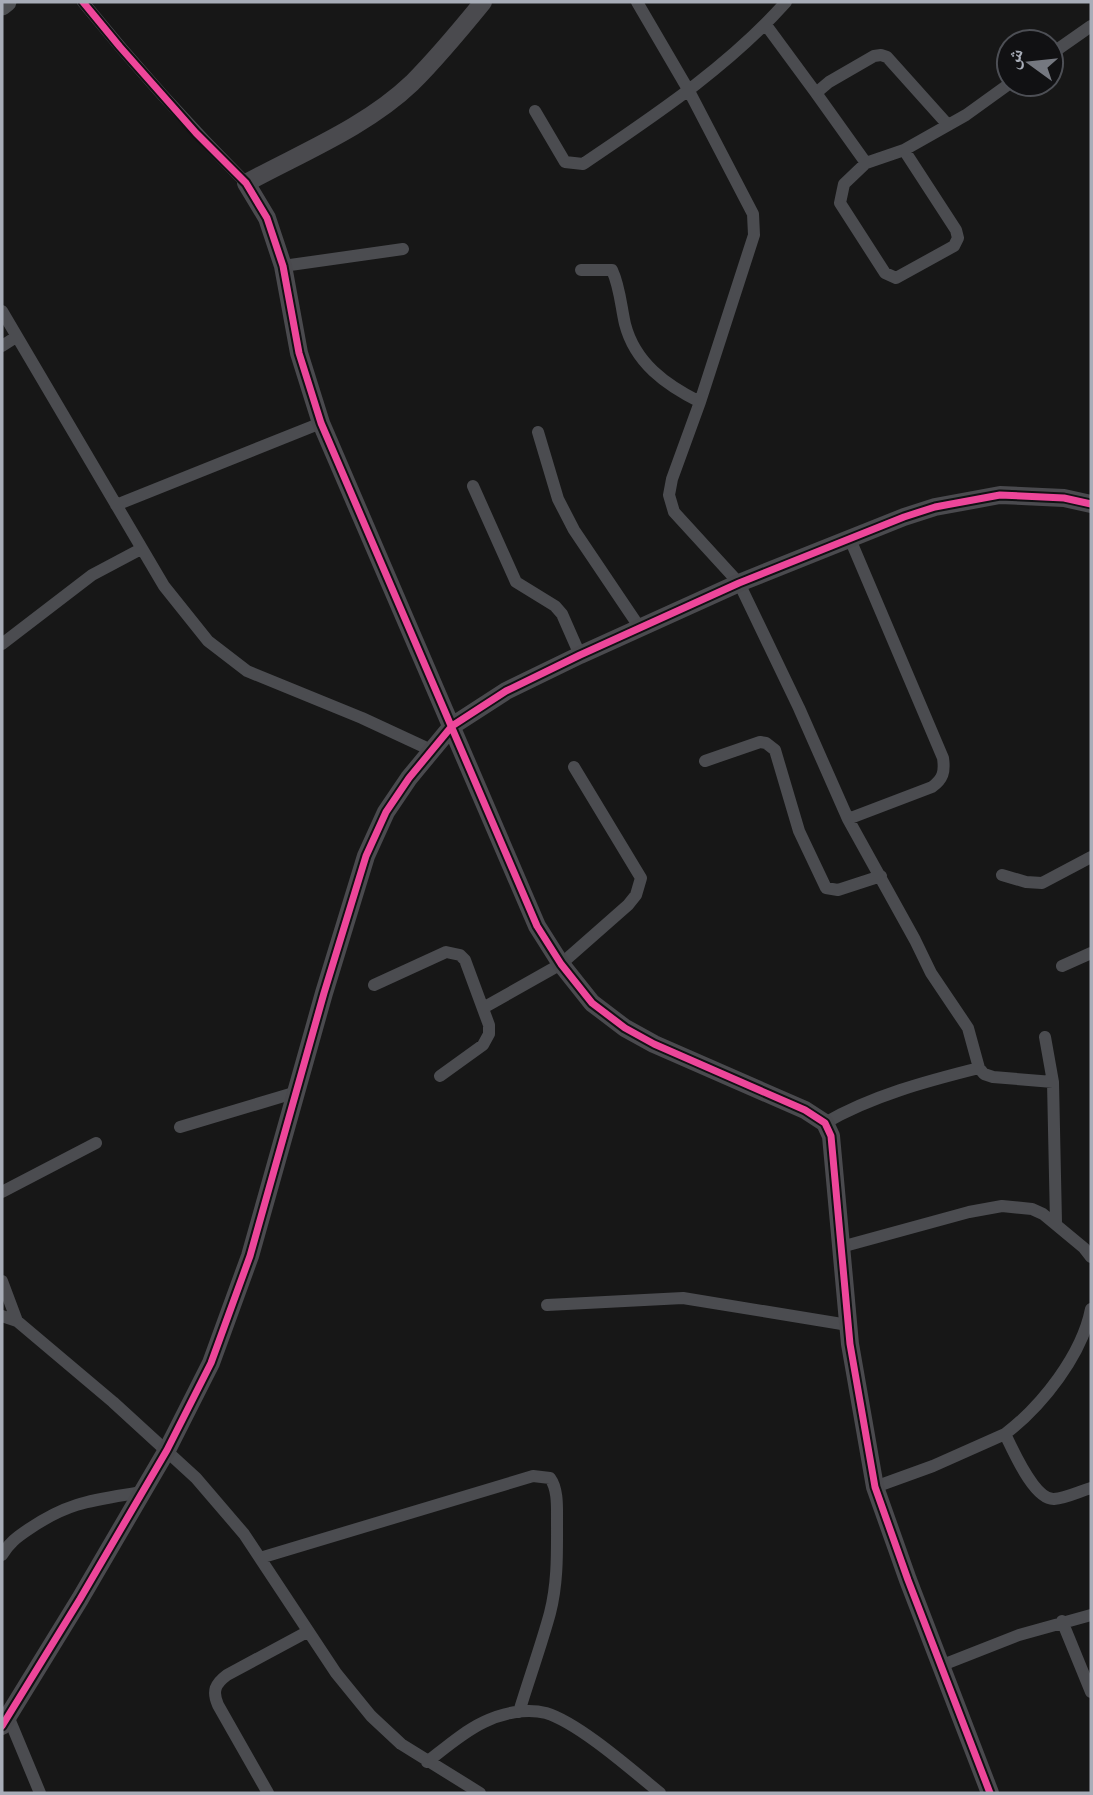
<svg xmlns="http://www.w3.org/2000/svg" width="1093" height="1795" font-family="'Fira Sans Condensed','Noto Naskh Arabic',sans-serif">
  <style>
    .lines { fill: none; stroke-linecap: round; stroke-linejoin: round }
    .street { stroke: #4b4c50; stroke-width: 12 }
    .secondary { stroke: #4a4a4e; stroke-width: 18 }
    .primary { stroke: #4d4f52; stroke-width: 19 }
    .cycleway-casing { stroke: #111113; stroke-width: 11 }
    .cycleway { stroke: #ed469a; stroke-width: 7 }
  </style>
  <rect width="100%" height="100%" fill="#171717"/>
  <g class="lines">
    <path class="street" d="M83,2c51,63 105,123 163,181
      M637,2l52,89 64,123 1,21 -54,167 -28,77 -3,16 5,17 65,71 60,125 49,111 67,121 16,33 37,55 11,40 5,6 9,3 60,5
      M766,25l50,68 13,-11 45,-26 7,-1 6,2 61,68
      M1051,54l40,-28
      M816,93l50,70
      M535,111l30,51 18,2c72,-49 145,-97 203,-162
      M904,150l52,80 2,8 -4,8 -58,32 -11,-5 -45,-70 4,-19 22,-21 38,-13 62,-35 43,-31
      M283,266l120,-17
      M581,270h31c8,17 9,37 13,54 10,39 41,61 75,78
      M2,311l162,275 44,55 39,30 115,47 69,32
      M2,346l14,-9
      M538,432l20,67 16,31 66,98
      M473,486l43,96 39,24 7,8 18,41
      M116,505l205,-82
      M2,644l90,-69 49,-26
      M705,761l55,-19 6,1 9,7 24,81 27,57 12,2 43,-14
      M848,819l84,-32c11,-8 13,-15 11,-29l-93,-219
      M1002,875l24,7 16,1 49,-26
      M1062,966l29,-13
      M374,985l72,-33 14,3 5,5 24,65v9l-6,11 -43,31
      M483,1008l78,-44 67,-59 8,-10 5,-17 -67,-111
      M1045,1037l8,45 3,141
      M825,1123c46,-27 102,-42 154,-55
      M180,1127l117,-35
      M2,1192l94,-49
      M841,1247l128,-35 33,-6 30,3 11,5 41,34 7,9
      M2,1281l15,40
      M547,1305l136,-7 165,27
      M2,1316l15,5 96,81 83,76 48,56 92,139 35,43 30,28 79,49
      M1005,1434c8,16 29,66 49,65 12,-1 26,-8 37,-11
      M875,1487l58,-21 72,-32c37,-28 77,-79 86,-125
      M2,1555c7,-12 15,-18 27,-26 41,-28 66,-29 113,-37
      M260,1558l273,-82 17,2c8,11 7,29 7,42 0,31 1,62 -7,93 -9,33 -21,66 -31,99
      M1062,1621l29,71
      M940,1666l79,-31 72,-20
      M8,1716l32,77
      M427,1762c18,-14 36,-30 57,-40 18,-9 42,-14 62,-9 33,10 87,58 114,80
      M268,1793l-50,-88c-6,-14 -3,-21 9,-30l80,-43"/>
    <path class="secondary" d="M483,2c-22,27 -46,56 -71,81 -46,44 -111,70 -166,100l21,35 16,48 16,87 22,70 216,503 24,38 31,39 33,25 29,16 151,66 20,13 6,13 19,208 25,143 33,93 82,213
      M2,1726l78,-127 87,-149 44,-87 39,-107 74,-263 42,-137 20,-44 23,-34 43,-52 54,-35 74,-36 159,-72 165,-66 31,-10 65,-12 64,3 27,6"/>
    <path class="primary" d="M2,6l5,-4"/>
    <defs>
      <path id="cycleway" d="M83,2l37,45 76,86 50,50 21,35 16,48 16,87 22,70 216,503 24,38 31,39 33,25 29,16 151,66 20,13 6,13 19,208 25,143 33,93 82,213
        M2,1726l78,-127 87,-149 44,-87 39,-107 74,-263 42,-137 20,-44 23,-34 43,-52 54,-35 74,-36 159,-72 165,-66 31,-10 65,-12 64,3 27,6"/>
    </defs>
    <use href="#cycleway" class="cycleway-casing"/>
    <use href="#cycleway" class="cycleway"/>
  </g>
  <rect width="1093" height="1795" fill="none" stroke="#a8adb8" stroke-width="7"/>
  <g transform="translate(1030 63) rotate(285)"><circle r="33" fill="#111113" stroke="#4d4f55" stroke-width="2"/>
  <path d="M0-5L12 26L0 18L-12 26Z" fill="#757880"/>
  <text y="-10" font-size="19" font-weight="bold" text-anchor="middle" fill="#a8adb8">ش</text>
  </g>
</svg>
